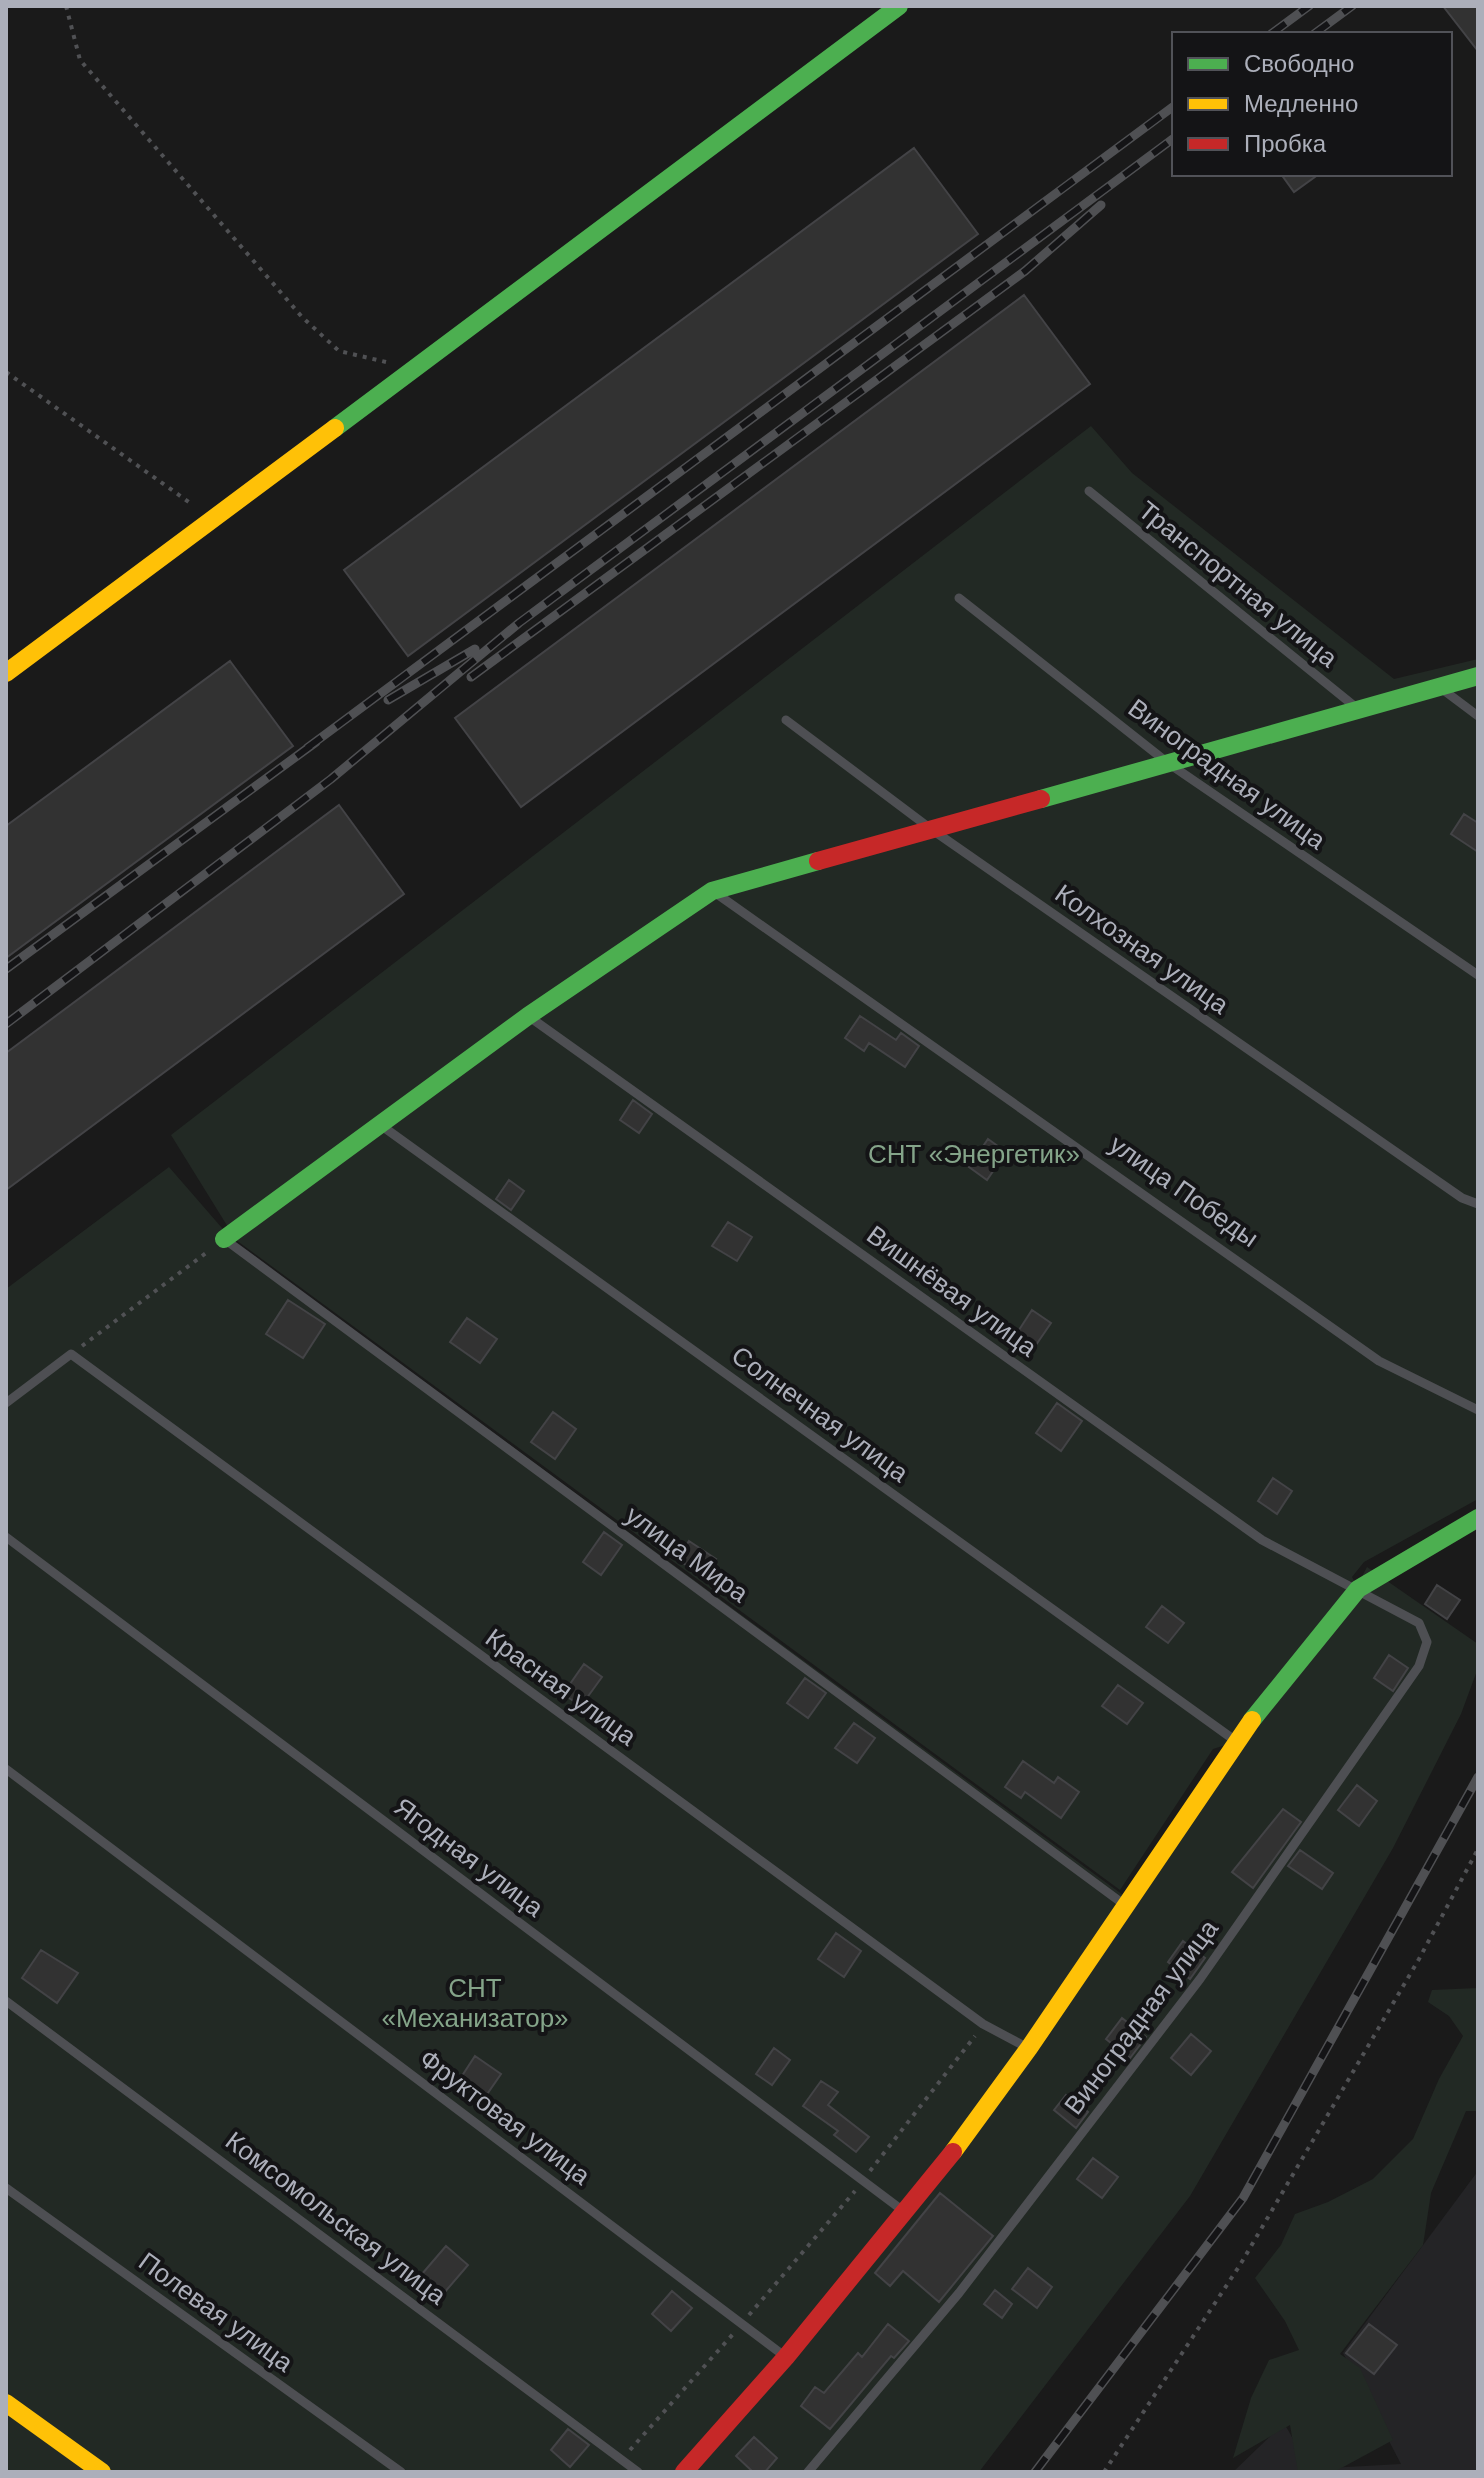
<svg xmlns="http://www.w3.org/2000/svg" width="1484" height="2478" font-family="Helvetica,sans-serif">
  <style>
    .built { fill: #242426 }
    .green { fill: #222924 }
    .building { fill: #323232; stroke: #434346; stroke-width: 2 }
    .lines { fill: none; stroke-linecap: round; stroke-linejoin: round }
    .path { stroke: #505154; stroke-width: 4; stroke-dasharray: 4 6; stroke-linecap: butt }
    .lane { stroke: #4e4f53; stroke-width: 9 }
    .fast { stroke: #4caf50; stroke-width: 18 }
    .slow { stroke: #ffc107; stroke-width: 18 }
    .jam { stroke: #c62828; stroke-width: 18 }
    .rail-casing { stroke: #4f5053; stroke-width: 9 }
    .rail { stroke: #141416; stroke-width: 6; stroke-dasharray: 18; stroke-linecap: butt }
    .labels { text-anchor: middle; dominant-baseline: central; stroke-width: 8; stroke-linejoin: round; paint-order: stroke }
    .street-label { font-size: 26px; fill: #acafba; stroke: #141416 }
    .park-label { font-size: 26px; fill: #84a489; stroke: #141416 }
  </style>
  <rect width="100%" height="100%" fill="#1a1a1a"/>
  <path class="built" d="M1478,2171v301h-245l51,-49 26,46 91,-5 -58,-111z"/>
  <path class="green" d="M1091,426l41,47 262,206 84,-20v840l-114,63 -12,15 5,9 10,-19 111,77v24l-17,46 -68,134 -203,348 -211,276h-973v-1183l163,-122 66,76 888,652 109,-152 -19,6 -93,141 -884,-650 -65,-105z
    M1478,1988v123h-12l-35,82 -8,52 -83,109 20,14 33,72 -59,32h-36l-8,-47 -57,33 18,-60 18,-38 30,-10 -14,-29 -30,-43 26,-33 14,-31 33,-12 45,-23 40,-40 26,-60 24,-43 -14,-20 -21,-14 4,-12z"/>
  <path class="building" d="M1443,6h35v45z
    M914,148l64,86 -570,422 -64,-86z
    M1281,174h38l-25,18z
    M1024,295l66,89 -569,423 -66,-89z
    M230,661l63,85 -287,212v-132z
    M339,805l65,89 -398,296v-137z
    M1464,814l14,9v29l-27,-18z
    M860,1016l36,24 5,-7 18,13 -14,21 -36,-24 -5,8 -19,-13z
    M633,1100l19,14 -13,19 -19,-13z
    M988,1139l18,13 -19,28 -18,-13z
    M509,1180l15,11 -13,19 -15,-11z
    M728,1222l24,15 -15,24 -25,-15z
    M288,1300l37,24 -22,34 -37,-24z
    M1032,1310l19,13 -15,22 -19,-12z
    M467,1318l30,21 -17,24 -30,-21z
    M1057,1403l25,18 -21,30 -25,-18z
    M553,1412l23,17 -21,30 -24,-17z
    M1273,1478l19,13 -15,23 -19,-13z
    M604,1532l18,13 -21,30 -18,-13z
    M689,1541l27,18 -12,18 -27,-18z
    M1437,1585l23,15 -13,19 -22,-15z
    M1162,1606l22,17 -16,20 -22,-16z
    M1389,1655l19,13 -15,23 -19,-13z
    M584,1664l18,13 -21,29 -18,-12z
    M805,1678l21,15 -18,25 -21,-15z
    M1118,1685l25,18 -16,21 -25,-18z
    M854,1723l21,15 -18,25 -22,-15z
    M1023,1761l31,22 4,-6 21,15 -18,26 -36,-26 -4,6 -16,-11z
    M1357,1785l20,16 -18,25 -21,-16z
    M1283,1809l18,13 -48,66 -21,-16z
    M1300,1850l33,23 -11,16 -34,-23z
    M836,1933l25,18 -17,26 -26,-18z
    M1183,1941l22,17 -15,21 -22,-17z
    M41,1950l37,23 -21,30 -35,-25z
    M1122,2018l24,19 -16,21 -24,-19z
    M1191,2034l20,17 -20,24 -20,-17z
    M774,2048l16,12 -18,25 -16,-11z
    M475,2056l26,18 -18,26 -25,-18z
    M821,2081l17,11 -10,13 41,32 -13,15 -22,-17 4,-4 -35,-25z
    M1066,2095l22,17 -12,16 -22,-18z
    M1093,2158l25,19 -16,21 -25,-19z
    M940,2193l53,43 -54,66 -36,-31 -13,15 -15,-13z
    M446,2246l22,19 -24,28 -22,-19z
    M1028,2268l24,19 -15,21 -25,-19z
    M995,2290l17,14 -10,14 -18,-14z
    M672,2291l20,17 -21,23 -19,-17z
    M888,2324l21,17 -15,17 -3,-2 -61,73 -29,-23 14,-19 9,6 34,-40 4,4z
    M1369,2324l28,21 -23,29 -28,-21z
    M568,2429l21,16 -19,22 -19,-17z
    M754,2437l23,21 -12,14h-12l-17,-16z"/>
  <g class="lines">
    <path class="path" d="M66,6l14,54 222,257 37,34 47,11
      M6,372l187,133
      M82,1346l124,-93
      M870,2171l105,-135
      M749,2315l106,-124
      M630,2450l103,-116
      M1104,2472l136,-207 179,-306 59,-110"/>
    <path class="lane" d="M1089,491l264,214
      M959,598l209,165 310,212
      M1442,689l36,27
      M786,720l145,109 531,369 16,6
      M717,894l662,467 99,49
      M531,1018l731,522 157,83 8,19 -8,24 -219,313 -241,314 -151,179
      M382,1126l851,613
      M227,1241l895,662
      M6,1403l65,-49 912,670 43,23
      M6,1537l896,673
      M6,1769l777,586
      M6,2001l632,471
      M6,2188l395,284"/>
    <path class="fast" d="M335,428l564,-422
      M1041,799l437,-123
      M224,1239l304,-223 184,-125 106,-30
      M1252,1720l106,-131 120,-71"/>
    <path class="slow" d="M6,673l329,-245
      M953,2152l76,-104 223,-328
      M6,2403l96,69"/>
    <path class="jam" d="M818,861l223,-62
      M684,2472l102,-115 167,-205"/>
    <defs>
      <path id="rail" d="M1271,34l38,-28
        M1314,34l38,-28
        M471,677l554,-406 76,-66
        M388,700l87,-51
        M307,748l867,-642
        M6,969l310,-227
        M6,1024l325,-245 188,-156 655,-485
        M1035,2472l208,-274 235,-421"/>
    </defs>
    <use href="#rail" class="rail-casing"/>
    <use href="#rail" class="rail"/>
  </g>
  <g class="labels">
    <g class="street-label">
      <text transform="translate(1238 584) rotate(39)">Транспортная улица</text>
      <text transform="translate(1227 774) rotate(36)">Виноградная улица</text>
      <text transform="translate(1142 949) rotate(35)">Колхозная улица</text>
      <text transform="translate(1184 1191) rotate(35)">улица Победы</text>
      <text transform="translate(952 1291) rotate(36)">Вишнёвая улица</text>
      <text transform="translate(820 1414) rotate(36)">Солнечная улица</text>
      <text transform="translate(687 1554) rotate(36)">улица Мира</text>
      <text transform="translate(561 1687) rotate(36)">Красная улица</text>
      <text transform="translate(469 1857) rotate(37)">Ягодная улица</text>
      <text transform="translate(1141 2017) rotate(-53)">Виноградная улица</text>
      <text transform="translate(505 2117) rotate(37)">Фруктовая улица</text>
      <text transform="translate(336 2218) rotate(37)">Комсомольская улица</text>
      <text transform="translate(216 2312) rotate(36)">Полевая улица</text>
    </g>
    <g class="park-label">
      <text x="974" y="1154">СНТ «Энергетик»</text>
      <text x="475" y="1988">СНТ<tspan x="475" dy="30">«Механизатор»</tspan></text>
    </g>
  </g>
  <rect width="1484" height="2478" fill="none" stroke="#acafba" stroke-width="16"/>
  <rect x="1172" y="32" width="280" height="144" fill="#141416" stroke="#515258" stroke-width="2"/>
  <rect x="1188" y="58" width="40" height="12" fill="#4caf50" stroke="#515258" stroke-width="2"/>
  <text x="1244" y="72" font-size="24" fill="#acafba">Свободно</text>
  <rect x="1188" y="98" width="40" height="12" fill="#ffc107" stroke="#515258" stroke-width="2"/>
  <text x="1244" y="112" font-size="24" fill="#acafba">Медленно</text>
  <rect x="1188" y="138" width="40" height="12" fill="#c62828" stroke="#515258" stroke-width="2"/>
  <text x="1244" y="152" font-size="24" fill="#acafba">Пробка</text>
</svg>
